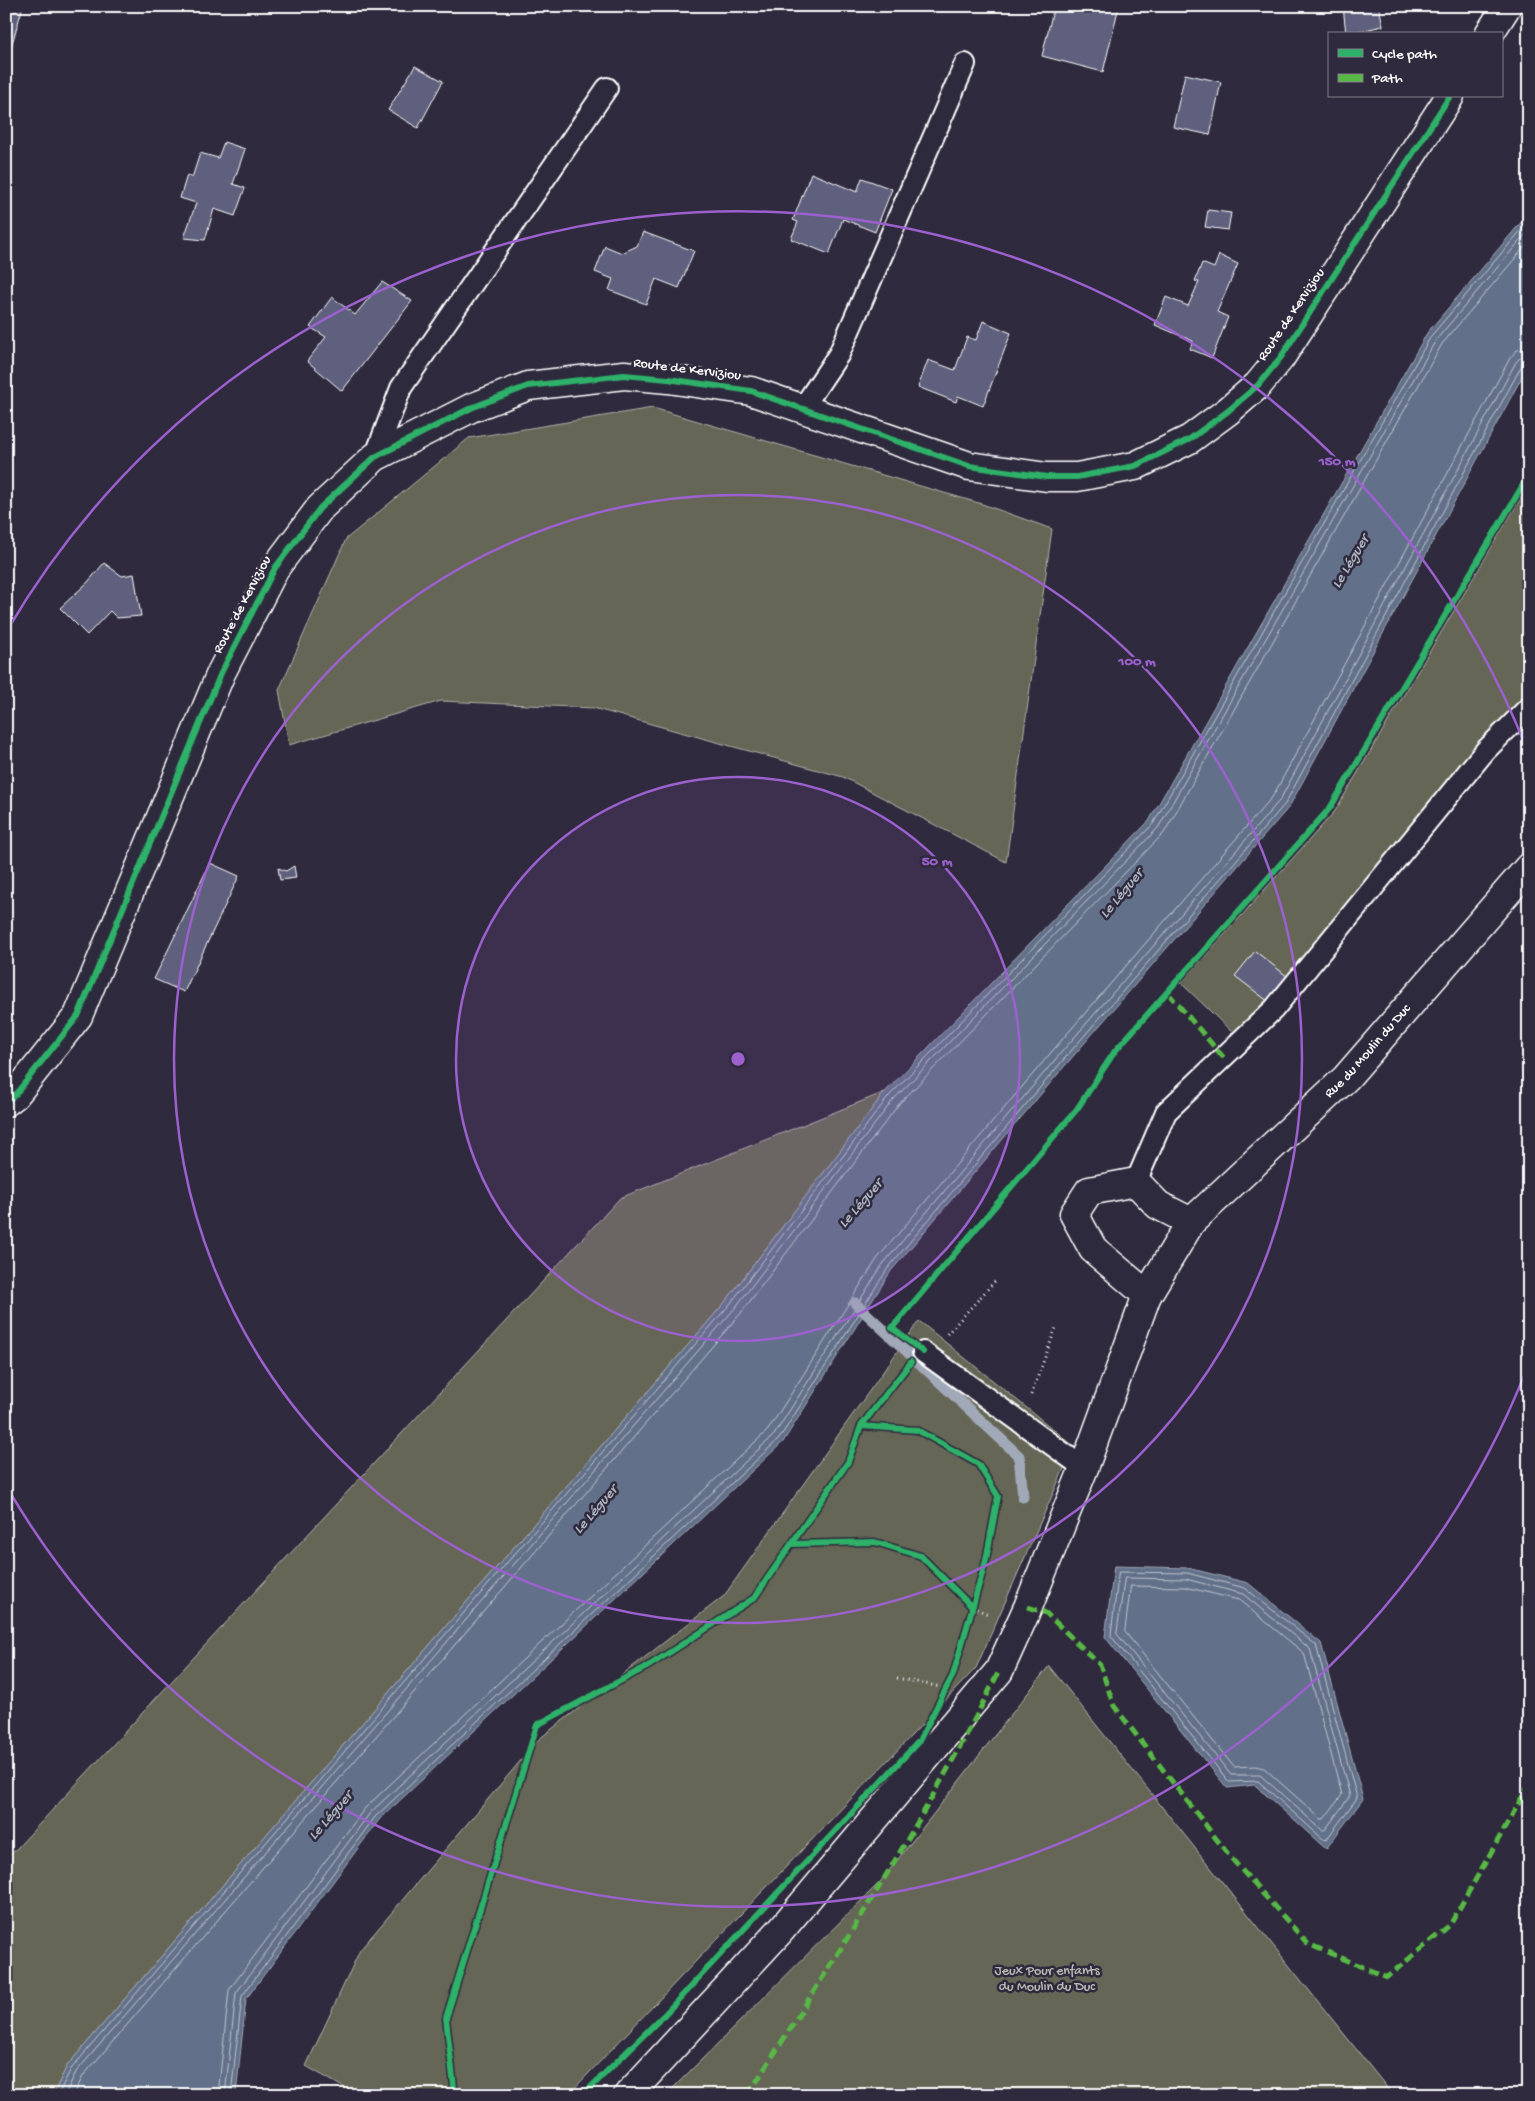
<svg xmlns="http://www.w3.org/2000/svg" width="1535" height="2101" font-family="'Gochi Hand',sans-serif">
  <style>
    .green { fill: #656657; stroke: #b2b2ab }
    .water { fill: #627089; stroke: #a1a9b8 }
    .lines { fill: none; stroke-linecap: round; stroke-linejoin: round }
    .shore { stroke: #c0c6d0; stroke-width: 1 }
    .stream { stroke: #a1a9b8; stroke-width: 11 }
    .building { fill: #5f617e; stroke: #fff }
    .lane-casing { stroke: #fff; stroke-width: 24 }
    .street-casing { stroke: #fff; stroke-width: 31 }
    .path { stroke: #fff; stroke-width: 3; stroke-dasharray: 1 4; stroke-linecap: butt }
    .lane { stroke: #2f2a3d; stroke-width: 20 }
    .street { stroke: #2f2a3d; stroke-width: 28 }
    .quiet { stroke: #58b947; stroke-width: 5; stroke-dasharray: 10 5; stroke-linecap: butt }
    .cycleway-casing { stroke: #2f2a3d; stroke-width: 9 }
    .cycleway { stroke: #2db169; stroke-width: 6 }
    .ring { fill: none; stroke: #9c61cf; stroke-width: 2.5 }
    .labels { text-anchor: middle; dominant-baseline: central; stroke-width: 5; stroke-linejoin: round; paint-order: stroke }
    .street-label { font-size: 14px; fill: #fff; stroke: #2f2a3d }
    .park-label { font-size: 14px; fill: #babab3; stroke: #2f2a3d }
    .water-label { font-size: 15px; font-style: italic; fill: #b0b8c4; stroke: #2f2a3d }
    .centre { fill: #9c61cf; stroke: #2f2a3d; stroke-width: 2.5 }
    .ring-label { font-size: 15px; text-anchor: middle; font-weight: bold; fill: #9c61cf; stroke: #2f2a3d; stroke-width: 5; stroke-linejoin: round; paint-order: stroke }
  </style>
  <rect width="100%" height="100%" fill="#2f2a3d"/>
  <filter id="ink" filterUnits="userSpaceOnUse"><feTurbulence type="fractalNoise" baseFrequency=".02" numOctaves="2"/><feDisplacementMap in="SourceGraphic" scale="10" xChannelSelector="R" yChannelSelector="G"/><feConvolveMatrix kernelMatrix="1 2 1 2 8 2 1 2 1" color-interpolation-filters="sRGB"/></filter>
  <g filter="url(#ink)">
    <path class="green" d="M653,408l329,96 70,25 -46,333 -163,-85 -250,-69 -152,-7 -152,44 -10,-55 67,-151 123,-101z
      M1529,484v217l-292,336 -56,-54 154,-172z
      M885,1092l-159,209 -659,765 -14,29h-47v-235l614,-662z
      M919,1321l155,125 -98,222 -408,427h-211l-51,-29 54,-116 179,-211 185,-143z
      M1049,1666l344,429h-727l215,-214z"/>
    <path class="water" d="M1529,213v151l-240,443 -220,254 -178,210 -108,171 -404,378 -133,179 -10,96h-183l14,-29 659,-765 159,-209 264,-271 278,-488z
      M1114,1566l74,2 60,15 73,60 42,156 -37,50 -71,-64 -28,3 -122,-151z"/>
    <g class="lines">
      <path class="shore" d="M1119,1572l68,1 58,15 71,57 41,153 -31,42 -3,-1 -65,-58 -29,1 -118,-146z
        M1125,1578l61,1 57,15 67,55 40,147 -25,34h-3l-62,-55h-29l-114,-141z
        M1131,1586l54,1 54,13 65,53 38,142 -18,24h-3l-57,-51 -9,-2 -21,1 -109,-135z
        M58,2095l13,-26 659,-765 159,-208 264,-272 278,-488 98,-115
        M65,2095l11,-23 659,-764 158,-208 265,-272 278,-488 93,-110
        M74,2095l9,-19 658,-763 158,-209 265,-271 278,-489 87,-102
        M218,2095l11,-105 136,-182 403,-378 109,-171 177,-210 219,-253 237,-438 7,-8 12,-2
        M225,2095l11,-102 134,-180 404,-378 109,-171 177,-210 220,-254 236,-438 5,-5 8,-2
        M231,2095l11,-99 133,-179 404,-378 109,-171 177,-210 220,-254 237,-439 7,-4"/>
      <path class="stream" d="M855,1303l164,153 4,41"/>
    </g>
    <path class="building" d="M6,6h17l-16,55h-1z
      M1054,6h65l-16,66 -61,-16z
      M1343,6h36l4,20 -37,8z
      M415,66l28,15 -25,47 -30,-18z
      M1185,74l36,8 -11,53 -37,-8z
      M224,142l21,7 -12,35 12,4 -10,28 -21,-7 -9,31 -21,-2 12,-35 -16,-5 7,-23 5,3 8,-25 18,5z
      M811,173l46,19 5,-14 30,11 -17,43 -32,-13 -14,35 -38,-15 7,-17 -5,-2z
      M1208,210l23,3 -3,17 -23,-3z
      M643,232l51,19 -15,37 -23,-9 -10,25 -37,-14 4,-11 -18,-7 10,-26 17,7 15,-7z
      M1219,255l19,9 -21,48 11,5 -16,41 -22,-9 3,-8 -38,-16 11,-28 22,9 11,-24 -4,-1 7,-18 12,5z
      M382,282l30,19 -70,90 -35,-30 19,-24 -16,-10 22,-30 23,18z
      M983,321l28,12 -28,73 -25,-10 -2,6 -38,-15 10,-27 27,10 12,-33 9,3z
      M104,563l18,13 12,-2 7,42 -24,2 -7,-7 -23,24 -27,-27 28,-26z
      M210,863l29,13 -55,116 -30,-13z
      M294,866l2,12 -16,2 -2,-12 8,3z
      M1255,951l33,26 -19,25 -34,-26z"/>
    <g class="lines">
      <defs>
        <path id="lane" d="M802,409l37,-55 126,-290
          M375,457l26,-69 206,-300
          M1136,1182l30,-70 108,-103 211,-258 44,-44
          M923,1352l161,116"/>
        <g id="street">
          <path d="M1489,34l18,-28"/>
          <path d="M6,1102l9,-7 63,-79 143,-343 54,-105 45,-60 55,-51 96,-49 57,-22 96,-11 44,4 83,12 218,75 78,11h30l58,-11 55,-27 38,-28 30,-26 23,-28 169,-261"/>
          <path d="M1147,1295l-54,-46 -19,-35 15,-23 47,-9 22,23 33,17"/>
          <path id="s1" d="M628,2095l152,-164 219,-260 29,-64 56,-139 63,-173 44,-73 155,-144 183,-211"/>
        </g>
      </defs>
      <use href="#lane" class="lane-casing"/>
      <use href="#street" class="street-casing"/>
      <path class="path" d="M947,1334l49,-54
        M1031,1395l26,-70
        M972,1607l16,7
        M897,1678l44,9"/>
      <use href="#lane" class="lane"/>
      <use href="#street" class="street"/>
      <path class="quiet" d="M1168,993l56,65
        M1028,1607l18,6 54,52 14,41 117,152 77,86 79,33 63,-52 79,-140
        M748,2095c88,-139 179,-277 251,-424"/>
      <defs>
        <path id="cycleway" d="M6,1102l9,-7 63,-79 143,-343 54,-105 45,-60 55,-51 96,-49 57,-22 96,-11 44,4 83,12 218,75 78,11h30l58,-11 55,-27 38,-28 30,-26 23,-28 169,-261
          M923,1352l-31,-24 185,-219 38,-58 215,-243 199,-333
          M792,1544l83,-2 46,14 51,51
          M455,2095l-9,-77 91,-293 113,-60 104,-67 94,-136 13,-36 50,-64
          M583,2095l81,-80 255,-274 34,-66 33,-115 12,-64 -20,-32 -61,-34 -56,-4"/>
      </defs>
      <use href="#cycleway" class="cycleway-casing"/>
      <use href="#cycleway" class="cycleway"/>
    </g>
  </g>
  <circle cx="738" cy="1059" r="282" fill="#9c61cf" fill-opacity=".12"/>
  <g class="ring">
    <circle cx="738" cy="1059" r="282"/>
    <circle cx="738" cy="1059" r="564"/>
    <path d="M1529 1363A847 847 0 0 1 8 1489M8 629A847 847 0 0 1 1529 755"/>
  </g>
  <g class="labels">
    <g class="street-label">
      <text transform="translate(1292 315) rotate(-56)">Route de Kerviziou</text>
      <text transform="translate(687 370) rotate(7)">Route de Kerviziou</text>
      <text transform="translate(243 605) rotate(-62)">Route de Kerviziou</text>
      <text stroke="none"><textPath href="#s1" startOffset="1299">Rue du Moulin du Duc</textPath></text>
    </g>
    <g class="park-label">
      <text x="1047" y="1971">Jeux Pour enfants<tspan x="1047" dy="16">du Moulin du Duc</tspan></text>
    </g>
    <g class="water-label">
      <text transform="translate(1351 562) rotate(-59)">Le Léguer</text>
      <text transform="translate(1122 894) rotate(-50)">Le Léguer</text>
      <text transform="translate(861 1204) rotate(-49)">Le Léguer</text>
      <text transform="translate(596 1510) rotate(-49)">Le Léguer</text>
      <text transform="translate(331 1816) rotate(-49)">Le Léguer</text>
    </g>
  </g>
  <circle cx="738" cy="1059" r="8" class="centre"/>
  <g class="ring-label">
    <text x="1337" y="465">150 m</text>
    <text x="1137" y="665">100 m</text>
    <text x="937" y="865">50 m</text>
  </g>
  <rect width="1535" height="2101" fill="none" stroke="#2f2a3d" stroke-width="25"/>
  <rect x="12" y="12" width="1510" height="2076" fill="none" stroke="#fff" stroke-width="2" filter="url(#ink)"/>
  <rect x="1328" y="32" width="175" height="65" fill="#2f2a3d" stroke="#827f8b"/>
  <rect x="1338" y="49" width="25" height="8" fill="#2db169" stroke="#827f8b"/>
  <text x="1372" y="58" font-size="15" fill="#ffffff">Cycle path</text>
  <rect x="1338" y="74" width="25" height="8" fill="#58b947" stroke="#827f8b"/>
  <text x="1372" y="82" font-size="15" fill="#ffffff">Path</text>
</svg>
